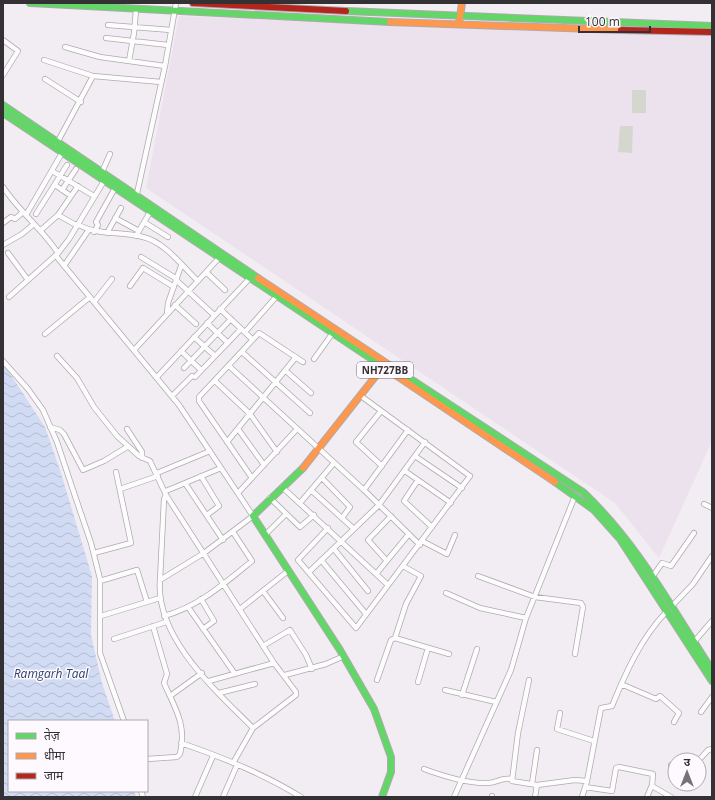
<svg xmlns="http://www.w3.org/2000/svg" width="715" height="800" font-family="'Open Sans','Noto Sans Devanagari',sans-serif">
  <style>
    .built { fill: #ece2ee }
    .pitch { fill: #d5d6cd }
    .water { fill: url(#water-waves) }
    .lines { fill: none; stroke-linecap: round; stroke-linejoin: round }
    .street-casing { stroke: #aeaaae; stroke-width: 6 }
    .fast-casing { stroke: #aeaaae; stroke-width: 8 }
    .slow-casing { stroke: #aeaaae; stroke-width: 8 }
    .jam-casing { stroke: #aeaaae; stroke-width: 8 }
    .street { stroke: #fdfcfd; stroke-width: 4.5 }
    .fast { stroke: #63d668; stroke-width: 6 }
    .slow { stroke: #ff974d; stroke-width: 6 }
    .jam { stroke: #b3261e; stroke-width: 6 }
    .labels { text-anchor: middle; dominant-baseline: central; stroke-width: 3; stroke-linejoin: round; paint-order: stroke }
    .shield { fill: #fdf9fe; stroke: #706d71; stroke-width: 1 }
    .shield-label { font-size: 10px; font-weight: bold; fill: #343135 }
    .water-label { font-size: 12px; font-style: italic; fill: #2e426d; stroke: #fdf9fe }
  </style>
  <defs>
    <pattern id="water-waves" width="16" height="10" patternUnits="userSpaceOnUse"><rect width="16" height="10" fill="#d1dbf3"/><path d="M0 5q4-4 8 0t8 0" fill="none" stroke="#b4bcd1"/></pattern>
  </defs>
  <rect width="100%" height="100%" fill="#f2edf2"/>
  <path class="built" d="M179,16l533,20v405l-53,117 -44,-55 -469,-315z"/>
  <path class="pitch" d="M632,90h14v23h-14z
    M620,126h13l-1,27 -14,-1z"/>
  <path class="water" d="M3,363l42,64 16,46 31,103 -1,59 11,48 13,38h-106v70h125l2,6h-133z"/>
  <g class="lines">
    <defs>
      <path id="street" d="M108,25l63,5
        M106,38l62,7
        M3,40l15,11 -15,24
        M65,47l35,10 65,9
        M44,60l49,16 68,6
        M129,61l5,-28 2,-23
        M45,79l36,23
        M57,143l36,-67
        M52,171l42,25
        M102,172l8,-18
        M104,181l-35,58 -13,17 123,149 74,111
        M55,185l16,11
        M3,187c16,24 39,42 55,66
        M62,190l14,-21
        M136,198l29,-132 11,-63
        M36,214l31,-49
        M26,215l36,-62
        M58,215l18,10
        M115,218l24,13
        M144,222l24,15
        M3,223l8,-6 4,2 8,-7
        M77,224c21,12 43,7 66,13 22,5 39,29 55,44
        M41,230l17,-15 20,-29
        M94,232l4,-7 -2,-3 19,-34
        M107,233l14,-25
        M136,236l14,-24
        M3,245l19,-11 12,-10
        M8,253l20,27
        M141,257l36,22
        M64,266l24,-35
        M206,272l19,18
        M176,280l38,35
        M130,286l13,-18 31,19
        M9,297l47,-42
        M94,302l18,-23
        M175,305l21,19
        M220,309l32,30
        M167,314l1,-11 13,-37
        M207,323l21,20
        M245,332l31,-35
        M45,334l45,-37
        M194,337l21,19
        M135,349l84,-91
        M181,351l20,19
        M242,352l68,61
        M57,356l20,22 17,29 23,29 22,20 11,5 16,34 108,168 22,29v3l-43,33
        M314,359l18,-25
        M3,361l25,28 15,21 14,32 18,54 16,47 9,36v74l24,68
        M229,366l135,124 56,55
        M184,368l47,-49
        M286,371l25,22
        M157,377l92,-98
        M195,377l46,-48
        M215,381l35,33 27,38
        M172,396l20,-20
        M381,411l-25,31 26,24
        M50,427l10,3 4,4 19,36 21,-9 23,-14
        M127,429l15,23v6
        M238,429l26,36
        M227,442l69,-85
        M415,456l47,32
        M405,471l46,32
        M157,473l53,-22
        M201,476l18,30 -12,9
        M252,478l-53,-77v-4l60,-64 44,29
        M322,478l28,29 -8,11
        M418,480l-14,21 28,26
        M185,483l38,57
        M282,487l106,98
        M120,489l38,-13
        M311,490l43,39
        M364,490l44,-60
        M166,491l55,-23
        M238,493l59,-64
        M270,498l30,29 14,-12
        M300,503l34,-40
        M704,504l8,4
        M328,528l-30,32 58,68 114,-152 -109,-80
        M265,535l21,-21
        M422,541l25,13 8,-19
        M334,549l34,42
        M94,553l37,-10 -15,-71
        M321,560l45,54
        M387,561l-19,-21 23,-24
        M403,566l18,10 -15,28 -11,34 54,16
        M309,572l70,-67 46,-63
        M376,574l33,-40
        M478,576l57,21 46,6 2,4 -8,47
        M653,576l9,-13 9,3 23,-33
        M160,580l4,-81 2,-4
        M100,581l37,-11 10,32
        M263,591l20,27
        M446,593l34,15 46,10
        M201,599l13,22 -11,8
        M672,606l21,-22 19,-28
        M188,607l47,67
        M240,609l48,-38
        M101,616l59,-18
        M164,616c34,-9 61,-33 88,-55l-19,-29
        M114,639l52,-17
        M694,642l18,-21
        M263,646l27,-16 16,25 6,14
        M285,675l41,-11 18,-8
        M377,680l14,-40 4,-2
        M529,680l-11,53 -6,48 25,4 38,-5 12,1
        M209,681l65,-18
        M418,682l10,-34
        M621,684l35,15 4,-3 19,17 -5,9
        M445,690l51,12
        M219,693l36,-9
        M462,695l15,-46
        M170,696l32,-23
        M701,712l11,-15
        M560,713l-3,16 37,12
        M181,743c41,14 83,31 120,54
        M147,759l30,-2 3,-3c7,-29 -5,-46 -16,-71l3,-9 -14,-48
        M699,760l9,-10 4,-1
        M233,763l20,-35c-38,-38 -98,-91 -93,-148l44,-27 49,-37
        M671,765l4,1
        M424,769c19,7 43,15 64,14 10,0 12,-6 24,-4
        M532,784l5,-34
        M585,787l27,4 4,-23 3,-1 34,7 -1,12 19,11
        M141,791l2,6
        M195,797l18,-41
        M223,797l14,-32
        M454,797l57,-127 15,-52 49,-122
        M492,797v-1
        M535,797l2,-12
        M582,797l5,-16 14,-73 11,-2c14,-34 29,-68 55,-95
        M647,797l5,-12"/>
      <path id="fast" d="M30,3l360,19
        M346,11l366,15
        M3,105l255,173
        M3,113l385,257
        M400,372l183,120c55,52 88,115 129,178
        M303,468l-50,48 87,134 34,59 17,48v15l-9,25
        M555,482l39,28 26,29 92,142"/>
      <path id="slow" d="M390,22l231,8
        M459,24l3,-21
        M258,278l142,94
        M388,370l167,112
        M303,468l79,-100"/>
      <path id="jam" d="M193,3l153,8
        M621,30l91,2"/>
    </defs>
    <use href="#street" class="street-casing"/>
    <use href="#fast" class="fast-casing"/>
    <use href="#slow" class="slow-casing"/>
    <use href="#jam" class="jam-casing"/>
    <use href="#street" class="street"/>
    <use href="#fast" class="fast"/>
    <use href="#slow" class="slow"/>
    <use href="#jam" class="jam"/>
  </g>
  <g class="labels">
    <rect class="shield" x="357" y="362" width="56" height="16" rx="3"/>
    <g class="shield-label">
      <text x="385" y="370">NH727BB</text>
    </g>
    <g class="water-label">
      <text x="51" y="673">Ramgarh Taal</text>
    </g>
  </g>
  <rect width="715" height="800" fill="none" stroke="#343135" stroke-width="8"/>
  <rect x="8" y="720" width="140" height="72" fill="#fdf9fe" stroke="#ada9ae"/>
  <rect x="16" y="733" width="20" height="6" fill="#63d668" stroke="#ada9ae"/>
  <text x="44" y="740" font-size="12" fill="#343135">तेज़</text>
  <rect x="16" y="753" width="20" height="6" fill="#ff974d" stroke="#ada9ae"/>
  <text x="44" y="760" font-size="12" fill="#343135">धीमा</text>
  <rect x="16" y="773" width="20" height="6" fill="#b3261e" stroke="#ada9ae"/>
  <text x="44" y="780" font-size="12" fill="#343135">जाम</text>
  <g transform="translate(687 772)"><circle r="19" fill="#fdf9fe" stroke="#ada9ae"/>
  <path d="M0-3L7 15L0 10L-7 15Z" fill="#767377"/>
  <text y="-6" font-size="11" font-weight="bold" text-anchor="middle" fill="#343135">उ</text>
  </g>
  <path d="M579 26v6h71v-6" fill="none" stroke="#343135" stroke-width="2"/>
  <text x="585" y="26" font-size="12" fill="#343135" stroke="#fdf9fe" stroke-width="3" paint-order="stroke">100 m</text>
</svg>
